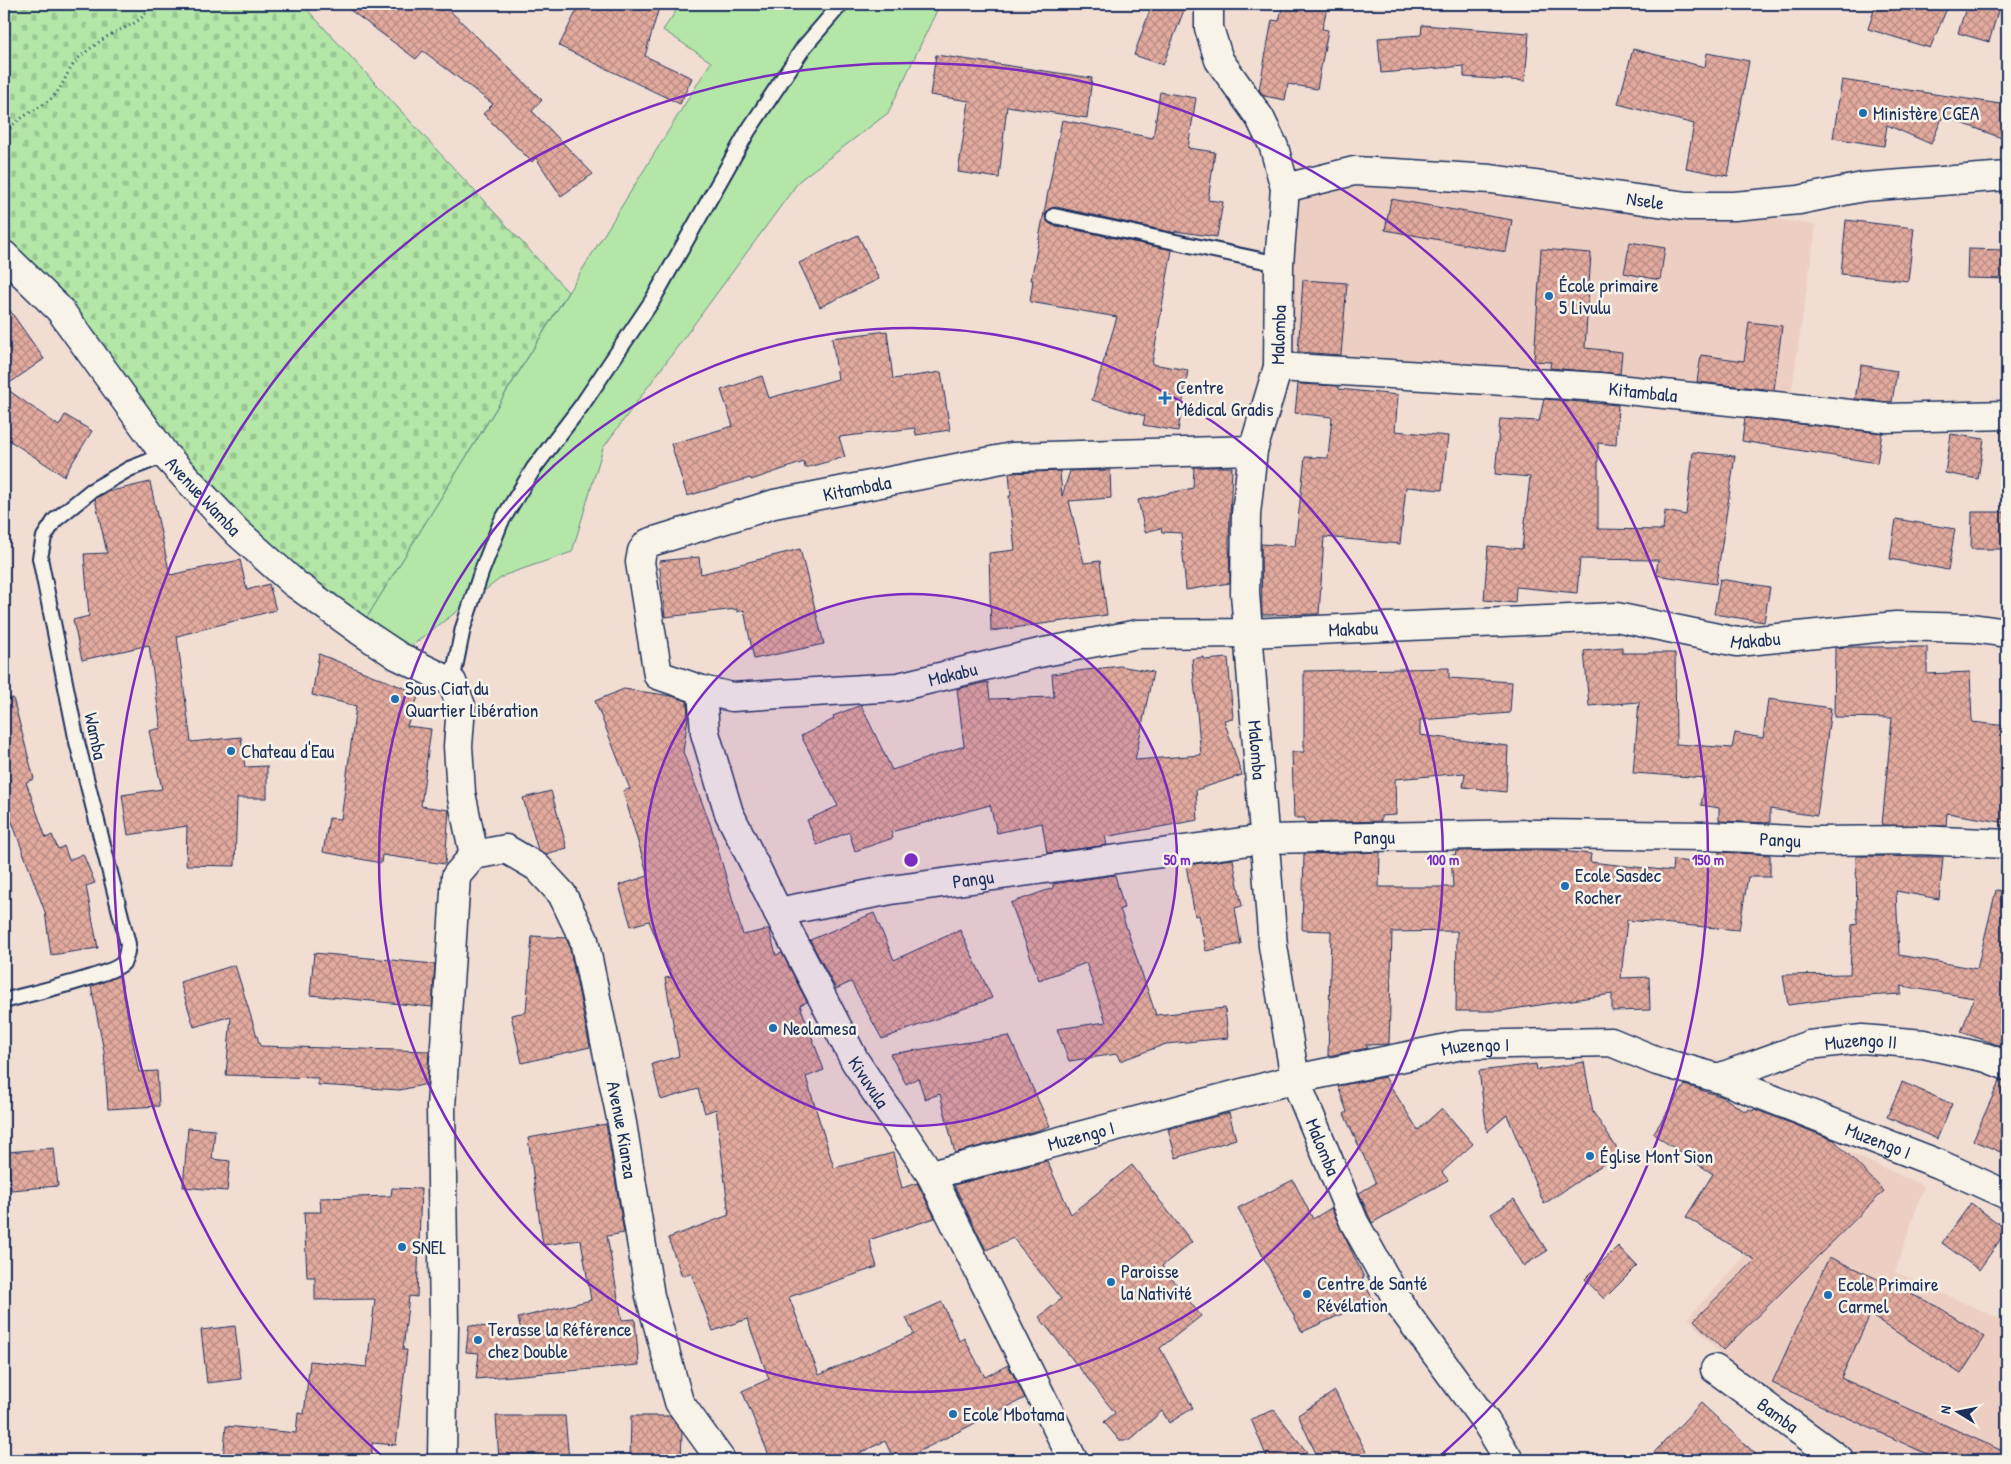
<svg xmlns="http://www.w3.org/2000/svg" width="2011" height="1464" font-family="'Patrick Hand',sans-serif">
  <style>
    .built { fill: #edcec2 }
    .grass { fill: #b3e6a7; stroke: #678a82 }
    .cemetery { fill: url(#cemetery-stones); stroke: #678a82 }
    .building { fill: url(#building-cross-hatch); stroke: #1b2f5e }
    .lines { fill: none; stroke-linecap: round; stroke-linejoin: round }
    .lane-casing { stroke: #1b2f5e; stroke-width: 18 }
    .street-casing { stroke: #1b2f5e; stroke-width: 31 }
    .path { stroke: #1b2f5e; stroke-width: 3; stroke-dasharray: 1 4; stroke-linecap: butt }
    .lane { stroke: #f7f3e8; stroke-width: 14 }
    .street { stroke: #f7f3e8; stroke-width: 28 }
    .ring { fill: none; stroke: #7b2cbf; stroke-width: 2.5 }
    .poi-dot { fill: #1f6fb2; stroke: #f7f3e8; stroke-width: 2 }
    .labels { text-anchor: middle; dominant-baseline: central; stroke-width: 5; stroke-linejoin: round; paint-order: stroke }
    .poi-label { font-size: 19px; fill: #1b2f5e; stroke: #f7f3e8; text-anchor: start }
    .street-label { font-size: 19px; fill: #1b2f5e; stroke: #f7f3e8 }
    .centre { fill: #7b2cbf; stroke: #f7f3e8; stroke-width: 2.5 }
    .ring-label { font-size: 15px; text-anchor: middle; font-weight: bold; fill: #7b2cbf; stroke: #f7f3e8; stroke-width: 5; stroke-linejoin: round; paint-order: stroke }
  </style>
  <defs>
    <pattern id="cemetery-stones" width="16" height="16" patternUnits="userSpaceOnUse" patternTransform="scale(1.25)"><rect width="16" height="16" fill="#b3e6a7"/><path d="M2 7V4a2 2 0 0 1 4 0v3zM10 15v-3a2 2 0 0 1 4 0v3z" fill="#99c692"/></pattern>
    <pattern id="building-cross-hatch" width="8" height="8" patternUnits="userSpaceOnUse" patternTransform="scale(1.25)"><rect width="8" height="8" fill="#e3aa9e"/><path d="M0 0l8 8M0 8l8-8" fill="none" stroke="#b78b84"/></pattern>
  </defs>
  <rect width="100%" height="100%" fill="#f1ddd2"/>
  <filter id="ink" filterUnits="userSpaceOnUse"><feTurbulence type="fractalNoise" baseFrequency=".02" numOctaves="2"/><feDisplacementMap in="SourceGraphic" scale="10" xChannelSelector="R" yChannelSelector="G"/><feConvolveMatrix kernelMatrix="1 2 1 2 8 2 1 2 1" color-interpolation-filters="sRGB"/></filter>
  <g filter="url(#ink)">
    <path class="built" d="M1354,171l333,35 129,19 -27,183 -500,-41 7,-182z
      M1841,1149l83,37 -29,86 112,50v138h-143l-133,-95 -43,-47z"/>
    <path class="grass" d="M681,4h259l-52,109 -88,67 -197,268 -31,104 -67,23 -107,81 -39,-26 352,-568 -48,-32z"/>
    <path class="cemetery" d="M4,4h298l266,288 -209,338 -65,-47 -290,-328z"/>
    <path class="building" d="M342,4h101l99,96 -10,11 61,63 -32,22 -25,-38 -4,4 -49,-48 10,-10 -70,-53 -7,8z
      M580,4h80l-15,52 47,22 -12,26 -121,-58z
      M1152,4h16l16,6 -21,55 -29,-10z
      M1283,4h45l-6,25 6,1 -11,59 -29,-5 -3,16 -21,-4 -5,-6 13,-70 7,1z
      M1876,4h73l-19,44 -62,-19z
      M1967,4h33l-11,38 -31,-9z
      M1422,25l107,8 -4,48 -61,-4v-11l-83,7 -3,-35 43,-3z
      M1633,49l72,18 2,-14 42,8 -21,115 -42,-8 8,-44 -76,-20z
      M936,55l156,23 -5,40 -80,-12 -8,72 -41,-6 11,-71 -39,-6z
      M1842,80l165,25v35l-64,-24 -12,28 -44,-19 -3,21 -51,-8z
      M1160,92l36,6 -8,50 27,4 -7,48 15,2 -6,35 -42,-6v2l-119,-26 -8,3 -3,5 3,7 4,3 120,25 -20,114 36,6 -10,61 -35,-6 2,-9 -53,-16 25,-83 -87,-15 3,-22h-2l31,-160 91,18z
      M1391,199l121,21 -6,32 -121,-22z
      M1846,220l68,8 -6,53 -67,-7z
      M858,235l21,44 -59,28 -21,-44z
      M1630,242l35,6 -5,32 -36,-7z
      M1541,249l50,4 -6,95 37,4 -2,22 -70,-6 1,-6 -17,-1z
      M1968,249l39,1v29l-40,-1z
      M1303,280l44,3 -6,72 -43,-3z
      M4,302l40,57 -40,28 55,39 6,-11 27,16 -28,45 -60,-39z
      M1749,322l33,4 -8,64 -77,-8 4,-27 43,6z
      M887,331l6,48 48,-7 9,58 -34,5 -1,-7 -76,9 6,20 -40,11 -1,-6 -53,18 -1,-2 -63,18 -16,-52 62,-18 -12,-36 41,-14 7,22 69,-19 -6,-41z
      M1861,365l36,6 -5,31 -37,-3z
      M1298,384l41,2v3l59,6 -3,36 53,5 -6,54 -36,-3 -6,57 -76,-7 -5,77 -57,1 -1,-71 34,2 10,-89 23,1 4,-41 -37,-4z
      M1544,399l74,6 -2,40 -18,-2v86l65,1 2,-19 21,4 7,-63 42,4 -19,128 -60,-9 2,-15 -78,-1 -3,34 -61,-6 -1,16 -31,-3 4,-54 34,3 8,-72 -35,-3 5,-55 39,2z
      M1745,418l137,15 -5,30 -135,-22z
      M1951,434l33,5 -6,40 -33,-6z
      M1194,467h38l-3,75 1,41 -44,7 -5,-57 -19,-1 -1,-4 -16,4 -7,-32 55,-12z
      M1110,470l1,28 -42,3 15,62 16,-2 7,54 -116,16 -2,-78 26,-3 -6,-54h2l-2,-23 51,-2 2,25 8,-25z
      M150,482l20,93 70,-15 7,30 22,-6 7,26 -99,26 14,106 50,-5 4,30 22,-1v32h-30l-2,68 -49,-1 1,-39 -59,9 -6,-40 40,-6 -13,-58 12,-3 -12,-83 -67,15 -9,-40 16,-4 -5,-62 23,-1 -12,-54 12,-7z
      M1972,512h35v37h-36z
      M1896,519l59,10 -7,41 -58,-11z
      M800,549l24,95 -70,15 -10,-49 -7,2v-3l-72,8 -6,-56 40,-4 2,17z
      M1720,579l50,8 -6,35 -50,-8z
      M1622,647v6h53l1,91 56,4 3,-15 28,5 5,-39 63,9 -14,108 -47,-7v14l-51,-2v-13l-18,-3 5,-27 -73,-5 6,-71 -50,4 -5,-55z
      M1845,647h82v27l43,-2 2,50 35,4v97l-60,-10 -1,13 -64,-1 10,-107 -58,-1 1,-69z
      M319,654l100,40 -12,32 24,3 -10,77 28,4 -4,54 -63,-9 -1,8 -58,-11 6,-34 12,1 15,-113 -44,-11z
      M1204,657l1,3 23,-2 5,61 -9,1 18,55 -46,15 2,30 -93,17 2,8 -60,8 -5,-30 -45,10 -7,-28 -99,27 2,6 -38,13 -6,-19 -32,13 -10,-25 31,-14 -37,-70 33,-17 -1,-3 28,-11 31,65 72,-24 -7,-57 31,-7 2,17 64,-2 -2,-23 68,-8 33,6 -18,88 66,-5 -9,-96z
      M1449,668v10l63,4 -2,31 -90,7v15l88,11 -2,46 -43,-5 2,-14 -70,6 1,36 -15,1v5l-76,2v-5h-11l-2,-66h12v-81z
      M624,689l48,7 15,5 1,16 -5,35 29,77 31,106 26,-6 7,26 6,-2 25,49 -7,3 24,65 -18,7 28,91 59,-15 9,35 15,-5 18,35 -66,22 8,27 -88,30 30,78 95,-41 -8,-16 36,-16 17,39 5,-3 21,39 23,-12 17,33 -123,62h-8l-9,-19 -40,19h-74l-29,-69 27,-12 -22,-60 -34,12 -22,-58 -9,3 -14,-38 61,-23 -13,-106 -11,4 -7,-24 -37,11 -9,-36 27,-8 -14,-78 7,-1 -23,-56 -18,5 -12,-41 29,-9 -25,-85 7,-2 -35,-88z
      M13,698l21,81 -8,3 20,56 6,-3 6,14 6,-3 5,14 14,-6 12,29 -9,3 12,62 -47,7 -6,-43 -41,-112v-100z
      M551,791l16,57 -21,6 -8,-4 -15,-52z
      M1550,850l41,4 -1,8 82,9 1,-11 46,5v-13l51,3v22h-22l-9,53 -112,-10 -6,58 28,-1 1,33 -38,1v-17l-112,17h-44l1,-80 -65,1 -3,112 -23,1 2,3 -40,8 3,-125 -29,-1 2,-76 76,-2 -1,35h74l-2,-32h4l1,-4z
      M1856,856l87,1 -4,42 -43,-8 3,64 78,14 19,-79 11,1v137l-6,18 -40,-14 13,-34 -73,-12v8l-52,3 -61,8 -5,-30 67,-1 2,-49 5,-1z
      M1233,859l9,47 -7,2 6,36 -35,7 -7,-36 -4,1 -9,-51z
      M1115,875l9,33 -4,1 36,106 69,-7 3,30 -62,6 -46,17 -3,-7 -48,7 -12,-32 49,-7 -20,-59 -47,17 -28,-77 42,-15v-4z
      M874,913l20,47 66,-30 32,68 -110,41 -31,-57 -15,7 -26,-49z
      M532,936l34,2 3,7 21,102 -68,16 -11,-48 15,-3z
      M314,953l121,11 -3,43 -122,-12z
      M235,965l25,81 169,5 -2,33 -27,6 -82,-5v-7l-92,-3 5,-59 -37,11 -14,-45z
      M120,975l19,97 18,-1 2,35 -51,3 -4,-58 -13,-65z
      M1009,1036l41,90 -11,4 -84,23 -15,-59 -15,5 -7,-21 -12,6 -16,-30z
      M1584,1062l9,50 27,41 -76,51 -37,-89 -20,17 -8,-61 57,-7 1,6z
      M1385,1077l33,53 24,-22 31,36 -31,28 6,8 -76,43 -13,-30 17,-10 -32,-69 3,-2 -9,-26z
      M2000,1080l7,1v74l-34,-15z
      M1902,1082l50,22 -15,35 -50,-22z
      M1685,1085l38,12 23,15 3,-3 4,2 1,-2 80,31 50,51 -161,159 -29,-30 61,-60 -69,-43 27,-43 -60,-40z
      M1229,1113l7,26 -60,19 -8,-29z
      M606,1124l18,109 -17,3 15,84 13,-1 4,46 -163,14 3,-26 -13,-1 3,-27 52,5 -3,-12 73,-18 -10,-60 -38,5 -15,-107z
      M188,1128l27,2 -3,29 18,2 -3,30 -44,-4z
      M54,1148l4,38 -47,4 -3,-38z
      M1047,1161l24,53 61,-49 60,77 -30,24 39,50 -41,32 33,60 -24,15 -7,-12 -32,29h-11l-15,-18 11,-9 -76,-96 22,-18 -48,-61 -27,12 -32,-65z
      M1293,1180l20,39 18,-11 33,69 -2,1 11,22 -71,32 -64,-124z
      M392,1188l29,1 -4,108 -8,-1 -6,54h4l-11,95 -24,-2v17h-149l3,-34 70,7 2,-20 6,1 6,-53 57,6 8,-68 -60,1v-23h-8l-3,-65h17l-1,-14 71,-2z
      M1514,1199l33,52 -24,15 -32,-52z
      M1971,1203l36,27 -28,40 -37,-27z
      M1618,1246l19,20 -33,33 -19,-20z
      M1829,1257l108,49 48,31 -24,37 -91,-59 -29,63 166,75v7h-67l-168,-77z
      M235,1326l6,53 -34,4 -6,-53z
      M1335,1391l35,69h-51l-21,-45z
      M1701,1403l30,28 31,29h-115z
      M1274,1410l39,50h-45l-17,-41z
      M496,1416h69l4,44h-70z
      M631,1416h39l12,16 -1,28h-51z"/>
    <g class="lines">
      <defs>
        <path id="lane" d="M1054,216l225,48
          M452,682l11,-54 18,-55 20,-51 33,-54 48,-63 70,-104 96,-170 56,-84 37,-43
          M4,1001c20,-6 109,-26 119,-38 4,-6 4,-12 5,-19l-51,-202 -37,-184 4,-21 11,-17 36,-29 38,-22 36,-14"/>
        <g id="street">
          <path id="s1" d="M1209,4v24l10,32 41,58 14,29 11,41 -6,76 -1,103 -25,83 -7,64 -1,79 28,353 22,133 59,143 48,86 84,114 23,38"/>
          <path id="s2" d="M1285,188l69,-17 40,2 97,6 196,27h47l65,-6 64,-13 144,-11"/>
          <path id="s3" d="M4,255l56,55 105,145 72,77 57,51 65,47 39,26 54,26 9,24 -3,40 3,47 13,62"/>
          <path id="s4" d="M1278,367l321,20 288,31 120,-3"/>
          <path id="s5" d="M1253,450l-241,7 -238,47 -126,39 -6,8 -2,11 18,113 44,15 30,7 166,-10 141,-34 99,-19 110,-1 368,-16 121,25 159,-16 76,2 35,5"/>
          <path id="s6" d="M702,690l3,43 24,80 49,99 77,149 76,114 142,285"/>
          <path id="s7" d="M778,912l113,-22 373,-51 272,-5 171,2 109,5 102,-1 89,4"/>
          <path id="s8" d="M1718,1078l91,-33 53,-6 62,5 63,14 20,8"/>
          <path id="s9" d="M931,1175l364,-96 167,-34 149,-3 46,19 61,17 221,86 68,31"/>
          <path id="s10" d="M1715,1369l125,91"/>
          <path id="s11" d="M442,1460l2,-134 -3,-219 15,-231 18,-21 32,-6 31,18 25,27 22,46 38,183 28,173 29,106 42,58"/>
        </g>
      </defs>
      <use href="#lane" class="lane-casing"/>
      <use href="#street" class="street-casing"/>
      <path class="path" d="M4,136c12,-20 34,-25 50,-40 11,-12 13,-28 28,-41 9,-7 19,-15 28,-20 18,-10 32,-11 41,-31"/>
      <use href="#lane" class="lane"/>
      <use href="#street" class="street"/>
    </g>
  </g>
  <circle cx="911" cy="860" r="266" fill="#7b2cbf" fill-opacity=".12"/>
  <g class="ring">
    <circle cx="911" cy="860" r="266"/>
    <circle cx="911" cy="860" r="532"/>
    <path d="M383 1457A797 797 0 1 1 1439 1457"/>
  </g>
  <g class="poi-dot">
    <circle cx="1863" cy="113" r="5"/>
    <circle cx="1549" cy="296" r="5"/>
    <path d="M1162.5 390.5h5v5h5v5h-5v5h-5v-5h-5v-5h5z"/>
    <circle cx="395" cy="699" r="5"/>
    <circle cx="231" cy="751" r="5"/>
    <circle cx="1565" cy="886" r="5"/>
    <circle cx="773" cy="1028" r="5"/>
    <circle cx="1590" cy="1156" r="5"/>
    <circle cx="402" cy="1247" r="5"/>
    <circle cx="1111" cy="1282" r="5"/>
    <circle cx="1307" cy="1294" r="5"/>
    <circle cx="1828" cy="1295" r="5"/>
    <circle cx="478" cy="1340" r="5"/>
    <circle cx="953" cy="1414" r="5"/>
  </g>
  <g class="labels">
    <g class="poi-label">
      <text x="1873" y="113">Ministère CGEA</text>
      <text x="1559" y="285">École primaire<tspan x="1559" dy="22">5 Livulu</tspan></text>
      <text x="1176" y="387">Centre<tspan x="1176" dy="22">Médical Gradis</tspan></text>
      <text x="405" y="688">Sous Ciat du<tspan x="405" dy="22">Quartier Libération</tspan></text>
      <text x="241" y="751">Chateau d'Eau</text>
      <text x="1575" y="875">Ecole Sasdec<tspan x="1575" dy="22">Rocher</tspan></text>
      <text x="783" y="1028">Neolamesa</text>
      <text x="1600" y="1156">Église Mont Sion</text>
      <text x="412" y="1247">SNEL</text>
      <text x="1121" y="1271">Paroisse<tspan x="1121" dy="22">la Nativité</tspan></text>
      <text x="1317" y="1283">Centre de Santé<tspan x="1317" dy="22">Révélation</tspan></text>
      <text x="1838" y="1284">Ecole Primaire<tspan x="1838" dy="22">Carmel</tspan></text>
      <text x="488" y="1329">Terasse la Référence<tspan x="488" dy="22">chez Double</tspan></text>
      <text x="963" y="1414">Ecole Mbotama</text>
    </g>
    <g class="street-label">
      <text stroke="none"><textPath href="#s2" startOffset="364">Nsele</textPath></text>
      <text transform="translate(1278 335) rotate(-88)">Malomba</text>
      <text stroke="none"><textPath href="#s4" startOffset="366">Kitambala</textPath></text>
      <text transform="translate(857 488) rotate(-11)">Kitambala</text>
      <text stroke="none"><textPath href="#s3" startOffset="314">Avenue Wamba</textPath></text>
      <text stroke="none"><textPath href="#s5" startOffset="1456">Makabu</textPath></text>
      <text stroke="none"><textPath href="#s5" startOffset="1861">Makabu</textPath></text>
      <text stroke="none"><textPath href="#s5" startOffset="1051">Makabu</textPath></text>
      <text transform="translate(96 736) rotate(78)">Wamba</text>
      <text stroke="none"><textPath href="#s1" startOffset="770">Malomba</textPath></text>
      <text stroke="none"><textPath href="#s7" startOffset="602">Pangu</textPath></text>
      <text stroke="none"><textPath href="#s7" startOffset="1008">Pangu</textPath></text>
      <text stroke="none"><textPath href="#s7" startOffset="198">Pangu</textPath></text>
      <text stroke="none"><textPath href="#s8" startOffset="149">Muzengo II</textPath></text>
      <text stroke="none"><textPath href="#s9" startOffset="560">Muzengo I</textPath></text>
      <text stroke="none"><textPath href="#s6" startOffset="430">Kivuvula</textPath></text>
      <text stroke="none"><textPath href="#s11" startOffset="962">Avenue Kianza</textPath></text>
      <text stroke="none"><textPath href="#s9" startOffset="155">Muzengo I</textPath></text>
      <text stroke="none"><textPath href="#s9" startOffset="981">Muzengo I</textPath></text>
      <text stroke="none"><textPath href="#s1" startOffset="1175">Malomba</textPath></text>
      <text stroke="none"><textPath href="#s10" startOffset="78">Bamba</textPath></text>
    </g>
  </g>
  <circle cx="911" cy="860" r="8" class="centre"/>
  <g class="ring-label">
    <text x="1177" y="865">50 m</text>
    <text x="1443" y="865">100 m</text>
    <text x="1708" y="865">150 m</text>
  </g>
  <rect width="2011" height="1464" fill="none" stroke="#f7f3e8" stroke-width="20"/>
  <rect x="10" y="10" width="1991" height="1444" fill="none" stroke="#1b2f5e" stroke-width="2" filter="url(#ink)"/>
  <g transform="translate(1958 1412) rotate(280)" stroke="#f7f3e8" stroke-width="4" paint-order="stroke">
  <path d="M0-4L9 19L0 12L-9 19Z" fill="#1b2f5e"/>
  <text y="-8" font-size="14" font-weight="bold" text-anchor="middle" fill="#1b2f5e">N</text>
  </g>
</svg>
